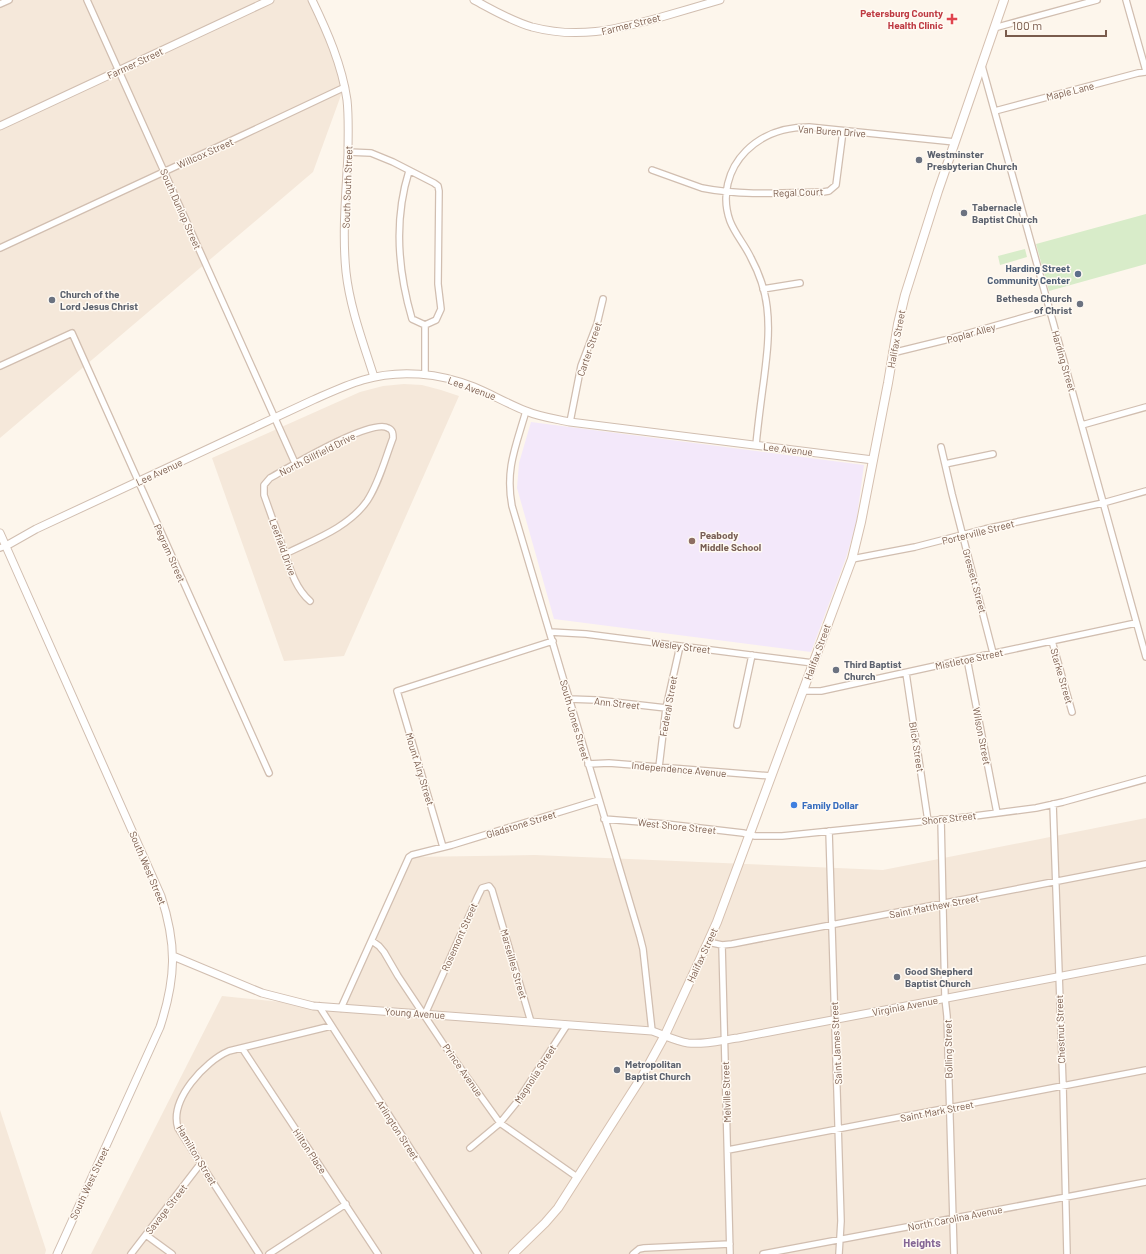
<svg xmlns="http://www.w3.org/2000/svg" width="1146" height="1254" font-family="Barlow,sans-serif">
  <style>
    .residential { fill: #f5e8da }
    .education { fill: #f3e8fa }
    .green { fill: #d8ecc9 }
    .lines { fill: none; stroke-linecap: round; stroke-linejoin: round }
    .minor-casing { stroke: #d1beb0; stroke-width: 8 }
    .tertiary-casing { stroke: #d1beb0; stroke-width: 9 }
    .secondary-casing { stroke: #d6c0b0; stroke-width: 10 }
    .minor { stroke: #fff; stroke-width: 5.5 }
    .tertiary { stroke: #fff; stroke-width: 7 }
    .secondary { stroke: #fff; stroke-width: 8 }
    .health-dot { fill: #e0444e; stroke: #fffaf3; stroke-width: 1.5 }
    .worship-dot { fill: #6b7280; stroke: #fffaf3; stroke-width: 1.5 }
    .service-dot { fill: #5c6f8a; stroke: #fffaf3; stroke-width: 1.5 }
    .education-dot { fill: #8d6e63; stroke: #fffaf3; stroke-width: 1.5 }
    .shop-dot { fill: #3f7fe0; stroke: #fffaf3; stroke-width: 1.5 }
    .labels { text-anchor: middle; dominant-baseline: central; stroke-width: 3; stroke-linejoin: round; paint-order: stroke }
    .health-label { font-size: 10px; font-weight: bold; fill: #be3a42; stroke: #fffaf3; text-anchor: end }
    .street-label { font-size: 10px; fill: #7a5c4d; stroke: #fffaf3 }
    .worship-label { font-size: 10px; font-weight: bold; fill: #5b616d; stroke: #fffaf3; text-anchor: start }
    .service-label { font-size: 10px; font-weight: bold; fill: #4e5e75; stroke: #fffaf3; text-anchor: end }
    .education-label { font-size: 10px; font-weight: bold; fill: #785e54; stroke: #fffaf3; text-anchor: start }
    .shop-label { font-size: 10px; font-weight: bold; fill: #366cbe; stroke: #fffaf3; text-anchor: start }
    .neighbourhood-label { font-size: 11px; font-weight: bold; fill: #846695; stroke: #fffaf3 }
  </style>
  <rect width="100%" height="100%" fill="#fdf6ec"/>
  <path class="residential" d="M0,0h310l34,87 -31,85 -313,266z
    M404,384l18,1 19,5 18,6 -115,260 -60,5 -72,-203 148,-66 23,-6z
    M1146,818v436h-1055l131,-258 119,12 68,-151 126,-2 348,15z
    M0,1110l46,140 -1,4h-45z"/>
  <path class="education" d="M531,422l333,43 -8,59 -10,34 -35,94 -257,-33 -37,-131 2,-25z"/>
  <path class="green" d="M1146,214v50l-97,27 -13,-47z
    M1025,249l2,8 -27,8 -2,-9z"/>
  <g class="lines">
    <defs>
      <path id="minor" d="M87,0l208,463
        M1126,0l20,71
        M0,4l9,-4
        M994,28l103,-28
        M982,66l164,591
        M995,111l143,-38 8,-1
        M348,152l23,1 22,9 41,21 4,3 1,5 -1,93 3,25 -5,11 -11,5v50
        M652,170l50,18c40,8 81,5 121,4l6,-1 7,-6 7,-54
        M409,171c-15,48 -11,100 3,148l13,6
        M0,248l241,-112 104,-49
        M763,289l37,-6
        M892,353l53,-13 105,-30
        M0,366l72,-33 197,440
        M526,411c-10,35 -21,58 -14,95l128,431 3,12 9,82
        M570,422l11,-56 16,-42 6,-25
        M1082,425l64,-18
        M756,445c2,-22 5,-44 8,-66 3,-24 6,-48 3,-72 -2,-17 -8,-34 -16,-49 -6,-13 -16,-24 -21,-37 -9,-25 -2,-52 16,-70 18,-18 39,-24 63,-24l146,15
        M941,447l11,47 41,159
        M945,464l48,-10
        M0,548l6,-2
        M285,554c28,-14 63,-26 82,-53 12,-18 18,-42 26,-63 0,-4 0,-8 -5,-10 -17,-10 -100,40 -118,50l-6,7v10c6,17 12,34 18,50 7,20 12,42 28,56
        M852,559l63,-12 70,-18 118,-26 43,-12
        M550,632l36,2 227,29
        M1052,641l20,71
        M967,659l30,154
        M906,673l22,148
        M802,691h19l146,-32 169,-36
        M569,699l27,1 70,8
        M737,725l15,-70
        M588,764l21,-1 162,13
        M659,767l7,-59 14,-62
        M1053,804l10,282 4,168
        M604,819l62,5 77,9 12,3h27l185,-19 69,-9 27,-6 83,-23
        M941,819l4,179 2,18 7,238
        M829,831l12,390 -2,33
        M443,847l-46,-156 156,-50
        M372,941l7,5 5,6 14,24 46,69 56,78 77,54
        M708,942l14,3 10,-1 414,-80
        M722,945l8,309
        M319,1006l159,248
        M341,1008l68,-151 3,-2 40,-10 147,-45
        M425,1014l53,-118 4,-8 7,-2 3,4 39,132
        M242,1048l136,206
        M470,1148l30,-25 17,-21 50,-77
        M728,1150l418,-80
        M146,1235l26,19
        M131,1254l70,-91
        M259,1254l-81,-126c-9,-28 27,-67 51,-77l102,-25
        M269,1254l77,-50
        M633,1254l6,-5 5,-1 86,-4
        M763,1254l383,-72"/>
      <path id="tertiary" d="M312,0c15,31 30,65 35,100 2,18 1,36 1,54 -2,39 -6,79 -2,118 4,36 17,70 28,105
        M474,0c19,10 37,21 58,27 46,12 82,3 126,-9 21,-6 41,-12 62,-18
        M0,126l270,-126
        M0,533l161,363c16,49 15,82 -1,131l-103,227
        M6,546l30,-17 277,-129c16,-7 33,-15 50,-20 36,-11 77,-7 111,7 17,7 34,17 52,24 14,6 30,8 44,11l303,38
        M173,956l89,37 51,13 339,25c12,4 24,10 36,12 17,2 34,-3 50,-5l408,-78"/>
      <path id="secondary" d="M513,1254l32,-31 13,-15 85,-133 22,-40 43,-93 9,-20 135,-363 9,-37 27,-139 10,-59 7,-29 33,-104 66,-191"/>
    </defs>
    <use href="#minor" class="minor-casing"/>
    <use href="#tertiary" class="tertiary-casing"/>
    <use href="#secondary" class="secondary-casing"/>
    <use href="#minor" class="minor"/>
    <use href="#tertiary" class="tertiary"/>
    <use href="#secondary" class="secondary"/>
  </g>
  <path class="health-dot" d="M950 13h4v4h4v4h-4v4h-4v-4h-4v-4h4z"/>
  <g class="worship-dot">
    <circle cx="919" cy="160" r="4"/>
    <circle cx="964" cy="213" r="4"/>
    <circle cx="52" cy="300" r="4"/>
    <circle cx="1080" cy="304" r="4"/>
    <circle cx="836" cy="670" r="4"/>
    <circle cx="897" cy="977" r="4"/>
    <circle cx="617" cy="1070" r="4"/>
  </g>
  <circle class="service-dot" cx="1078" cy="274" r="4"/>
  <circle class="education-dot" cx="692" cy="541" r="4"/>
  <circle class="shop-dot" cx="794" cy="805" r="4"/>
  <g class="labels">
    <g class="health-label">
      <text x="943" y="13">Petersburg County<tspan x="943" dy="12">Health Clinic</tspan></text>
    </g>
    <g class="street-label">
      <text transform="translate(631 24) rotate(-14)">Farmer Street</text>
      <text transform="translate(135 63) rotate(-25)">Farmer Street</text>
      <text transform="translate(1070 91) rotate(-14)">Maple Lane</text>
      <text transform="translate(832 131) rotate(4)">Van Buren Drive</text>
      <text transform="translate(205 153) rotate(-24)">Willcox Street</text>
      <text transform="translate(347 187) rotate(-88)">South South Street</text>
      <text transform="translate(798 192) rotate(-2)">Regal Court</text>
      <text transform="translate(181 209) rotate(66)">South Dunlop Street</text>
      <text transform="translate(971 333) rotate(-16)">Poplar Alley</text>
      <text transform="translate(896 339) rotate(-79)">Halifax Street</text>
      <text transform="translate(589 349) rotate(-71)">Carter Street</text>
      <text transform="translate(1064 361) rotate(74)">Harding Street</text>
      <text transform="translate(472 388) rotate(20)">Lee Avenue</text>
      <text transform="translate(788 449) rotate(7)">Lee Avenue</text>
      <text transform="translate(317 454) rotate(-27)">North Gillfield Drive</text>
      <text transform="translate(159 472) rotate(-25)">Lee Avenue</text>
      <text transform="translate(978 532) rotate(-14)">Porterville Street</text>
      <text transform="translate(283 547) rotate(70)">Leefield Drive</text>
      <text transform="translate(170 553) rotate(66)">Pegram Street</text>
      <text transform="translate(975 581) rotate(75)">Gressett Street</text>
      <text transform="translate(681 646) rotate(7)">Wesley Street</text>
      <text transform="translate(817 652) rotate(-70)">Halifax Street</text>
      <text transform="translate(969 659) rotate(-12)">Mistletoe Street</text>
      <text transform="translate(1062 676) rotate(74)">Starke Street</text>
      <text transform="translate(617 703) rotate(6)">Ann Street</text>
      <text transform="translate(668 706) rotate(-80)">Federal Street</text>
      <text transform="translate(575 720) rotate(74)">South Jones Street</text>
      <text transform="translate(982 736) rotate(79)">Wilson Street</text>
      <text transform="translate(917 747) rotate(81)">Blick Street</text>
      <text transform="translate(420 769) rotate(73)">Mount Airy Street</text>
      <text transform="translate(679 769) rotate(5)">Independence Avenue</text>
      <text transform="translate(949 818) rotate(-6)">Shore Street</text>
      <text transform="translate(521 824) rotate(-17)">Gladstone Street</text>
      <text transform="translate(677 826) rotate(6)">West Shore Street</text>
      <text transform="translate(148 868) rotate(67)">South West Street</text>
      <text transform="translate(934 906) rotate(-11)">Saint Matthew Street</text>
      <text transform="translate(459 937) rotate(-66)">Rosemont Street</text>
      <text transform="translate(702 955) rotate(-65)">Halifax Street</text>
      <text transform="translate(514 964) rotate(74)">Marseilles Street</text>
      <text transform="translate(905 1006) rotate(-11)">Virginia Avenue</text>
      <text transform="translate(415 1013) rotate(4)">Young Avenue</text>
      <text transform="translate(1060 1029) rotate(-92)">Chestnut Street</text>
      <text transform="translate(836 1043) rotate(-93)">Saint James Street</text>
      <text transform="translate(948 1049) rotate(-91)">Bolling Street</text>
      <text transform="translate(463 1070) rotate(55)">Prince Avenue</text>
      <text transform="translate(535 1074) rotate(-57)">Magnolia Street</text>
      <text transform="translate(726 1092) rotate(-92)">Melville Street</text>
      <text transform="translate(937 1111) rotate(-11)">Saint Mark Street</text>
      <text transform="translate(398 1130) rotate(57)">Arlington Street</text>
      <text transform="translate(310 1151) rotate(56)">Hilton Place</text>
      <text transform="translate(197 1155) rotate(59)">Hamilton Street</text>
      <text transform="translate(89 1183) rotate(-65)">South West Street</text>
      <text transform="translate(166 1209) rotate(-52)">Savage Street</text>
      <text transform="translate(955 1218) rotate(-11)">North Carolina Avenue</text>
    </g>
    <g class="worship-label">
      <text x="927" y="154">Westminster<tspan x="927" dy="12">Presbyterian Church</tspan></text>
      <text x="972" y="207">Tabernacle<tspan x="972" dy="12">Baptist Church</tspan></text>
      <text x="60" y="294">Church of the<tspan x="60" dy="12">Lord Jesus Christ</tspan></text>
      <text x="1072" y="298" text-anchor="end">Bethesda Church<tspan x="1072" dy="12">of Christ</tspan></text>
      <text x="844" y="664">Third Baptist<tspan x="844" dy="12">Church</tspan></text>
      <text x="905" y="971">Good Shepherd<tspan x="905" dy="12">Baptist Church</tspan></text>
      <text x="625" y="1064">Metropolitan<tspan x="625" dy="12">Baptist Church</tspan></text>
    </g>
    <g class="service-label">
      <text x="1070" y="268">Harding Street<tspan x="1070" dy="12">Community Center</tspan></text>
    </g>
    <g class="education-label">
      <text x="700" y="535">Peabody<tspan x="700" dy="12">Middle School</tspan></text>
    </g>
    <g class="shop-label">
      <text x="802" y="805">Family Dollar</text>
    </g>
    <g class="neighbourhood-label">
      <text x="922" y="1242">Heights</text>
    </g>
  </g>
  <path d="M1006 30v6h100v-6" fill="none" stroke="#7a5c4d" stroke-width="2"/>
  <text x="1012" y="30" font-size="12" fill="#7a5c4d" stroke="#fffaf3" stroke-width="3" paint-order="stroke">100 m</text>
</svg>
